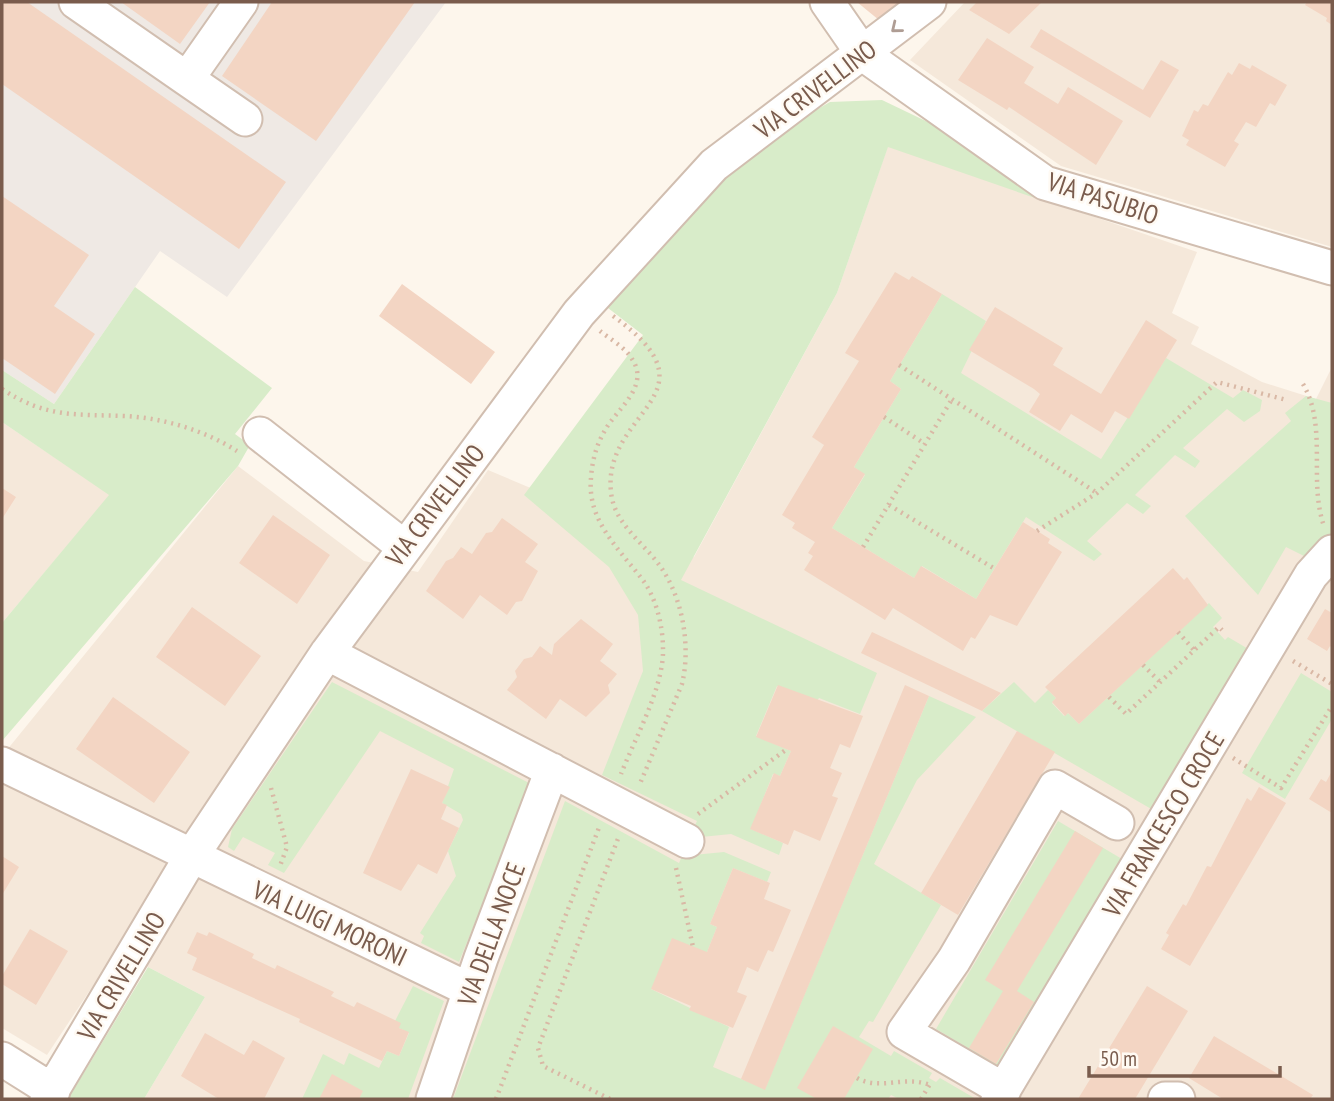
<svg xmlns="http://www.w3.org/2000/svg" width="1334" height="1101" font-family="'PT Sans Narrow',sans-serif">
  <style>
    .residential { fill: #f5e8da }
    .industrial { fill: #efe9e4 }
    .green { fill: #d8ecc9 }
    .building { fill: #f3d5c3 }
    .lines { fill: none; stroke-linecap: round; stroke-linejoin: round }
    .minor-casing { stroke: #d1beb0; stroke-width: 37 }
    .path { stroke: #d9b8a5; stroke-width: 4.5; stroke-dasharray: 2 5; stroke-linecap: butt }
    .minor { stroke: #fff; stroke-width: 33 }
    .oneway { stroke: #af9d94 }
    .labels { text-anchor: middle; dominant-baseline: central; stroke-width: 5; stroke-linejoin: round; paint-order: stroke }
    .street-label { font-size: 26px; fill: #7a5c4d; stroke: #fffaf3 }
  </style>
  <rect width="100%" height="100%" fill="#fdf6ec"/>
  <path class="residential" d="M965,2h367v245l-271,-81 -151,-106z
    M888,146l309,106 -25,61 27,14 -8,17 71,38 54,17 16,-32v732h-1188l61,-102 -57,-30 -28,-22 -73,110 -45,-27v-272l236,-290 126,95 54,11 70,-102 206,87 143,-264z
    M2,422l108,73 -108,128z"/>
  <path class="industrial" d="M2,2h444l-219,295 -67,-46 -106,153 -52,-34z"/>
  <path class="green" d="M882,100l50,24 103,74 -147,-51 -51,146 -156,287 196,93 -17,41 -41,-16 -2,3 -40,-15 -21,50 35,15 -11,25 -7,-2 -22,55 32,14 -4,12 -48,-21 -30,3 -10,-3 6,-13 -95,-46 41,-104 -5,-56 -29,-48 -85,-72 119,-160 -35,-27 29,-40 71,-74 66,-60 56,-32z
    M135,287l137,101 -37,46 15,11 -12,21 -236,275v-118l107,-128 -107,-73v-52l52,34z
    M942,294l44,27 -25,52 140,86 65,-101 67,40 10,-8 19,10 -2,11 -16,11 -17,-13 -44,39 17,13 -5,7 -20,-13 -40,40 16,11 -8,8 -16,-11 -40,38 15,13 -8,7 -68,-44 -50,82 -54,-33 -8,12 -82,-50 33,-53 -11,-8 47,-78 -11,-8z
    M1306,396l26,7v137l-24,18 -22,-11 -28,48 -73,-79 106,-95 -6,-8z
    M1209,603l13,15 -9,9 12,13 3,-3 22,13 -97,160 -171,-99 32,-29 21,21 13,-13 8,8 -4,5 12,13 4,-3 11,11z
    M1301,673l31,19v27l-47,80 -43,-26z
    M332,682l199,102 -72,178 -38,-19 3,-7 -4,-3 36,-57 -8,-25 15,-31 -2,-6 -19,-11 12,-34 -74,-38 -96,142 -16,-8 7,-12 -32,-16 -9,14 -6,-4 4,-18z
    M929,696l47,21 -59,63 -43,84 67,41 -68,117 -4,-1 -10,16 32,19 3,-5 38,22 -3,5 7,4 4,-4 36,21h-77l-8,-4 -3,4h-435l112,-298 114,62 5,-11 9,3 31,-3 47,20 -4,10 -34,-14 -23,56 7,3 -10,25 -56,37 78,38 -16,40 52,22z
    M1058,821l64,38 -122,208 -64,-38z
    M148,967l57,30 -61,102h-76z
    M413,986l31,15 -36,98h-106l21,-45 21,11 5,-12 30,15 8,-17 12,5 10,-23 -10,-5 -4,-7z"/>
  <path class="building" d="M2,2h25l259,180 -47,67 -237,-165z
    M121,2h89l-30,42z
    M272,2h143l-99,139 -94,-65z
    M857,2h51l-23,23z
    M977,2h65l-33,32 -40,-24z
    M1307,2h25v23l-6,-4 1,-3 -22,-13z
    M1041,29l102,61 18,-30 18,10 -29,48 -120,-71z
    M987,38l47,29 -10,16 34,21 10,-17 55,34 -27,44 -87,-58 -2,3 -49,-30z
    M1239,63l11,6 2,-4 35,20 -12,21 -5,-3 -14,24 -10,-5 -12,19 5,3 -14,23 -39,-22 3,-5 -7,-4 12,-26 4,2 5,-8 5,2 20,-34 4,3z
    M2,196l87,59 -35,51 41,28 -40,60 -53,-36z
    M895,272l14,8 3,-4 30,18 -52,87 11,8 -47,78 11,7 -33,54 82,50 7,-12 55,33 47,-77 27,17 -2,4 14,9 -45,74 -27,-11 -15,24 -4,-2 -8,14 -70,-43 -8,12 -81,-50 9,-14 -5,-3 7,-11 -23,-14 3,-5 -13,-8 42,-70 -12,-8 47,-76 -14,-8z
    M402,284l93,68 -24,32 -92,-68z
    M995,307l68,41 -10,17 48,29 45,-74 31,20 -48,79 -14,-8 -13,22 -31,-19 -11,17 -31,-19 11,-18 -6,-5 -65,-39z
    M2,488l14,9 -14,22z
    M273,515l57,40 -33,49 -58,-41z
    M502,518l36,26 -13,18 13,9 -16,30 -6,1 -9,13 -27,-20 -17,24 -37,-28 20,-30 7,-3 8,-11 11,7 14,-21 6,-1z
    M1173,568l11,12 3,-3 21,28 -129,119 -11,-11 -3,3 -13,-14 4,-4 -11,-11z
    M192,607l69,49 -36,50 -69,-49z
    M1325,609l7,4v35l-2,-2 -3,5 -20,-12z
    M581,619l32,25 -13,17 17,13 -9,11 2,8 -24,24 -26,-18 -14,20 -39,-29 10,-13 -2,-6 9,-12 8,-2 8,-11 12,9 2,-11z
    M872,632l129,61 -19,18 -121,-58z
    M778,685l85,31 -13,32 -10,-4 -10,24 12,5 -10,23 6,2 -18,43 -26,-11 -6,15 -38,-16 24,-56 6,3 11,-25 -35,-14z
    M905,685l24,11 -164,394 -24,-11z
    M113,697l77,55 -36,51 -78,-54z
    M1017,731l38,21 -97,163 -37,-22z
    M411,769l39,18 -8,16 5,2 -6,14 18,9 -22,46 -19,-10 -17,27 -38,-18z
    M1332,771v42l-23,-14 12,-20 5,3z
    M1259,787l27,16 -96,163 -29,-17 8,-14 -3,-2 17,-29 3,2 21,-40 4,1 36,-69 4,3z
    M1075,831l28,17 -86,143 17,11 -38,62 -27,-16 34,-57 -18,-11z
    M2,856l17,11 -17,28z
    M733,868l37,15 -6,16 27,11 -18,42 -5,-2 -10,22 -11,-5 -10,25 10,4 -14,32 -44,-18 2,-4 -40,-17 21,-51 35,14 10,-25 -7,-3z
    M30,929l38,22 -32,54 -34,-21v-8z
    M197,932l10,4 2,-4 45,22 -2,4 23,11 2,-4 57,27 -3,4 23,11 3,-5 44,21 -2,5 10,4 -10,24 -12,-5 -5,10 -83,-39 1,-3 -108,-49 5,-12 -10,-5z
    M1147,986l41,25 -53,88h-57z
    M833,1026l40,23 -29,50h-27l-20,-11z
    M205,1033l39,22 9,-15 32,18 -21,41h-45l-38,-23z
    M1214,1036l99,59 -3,4h-87l-34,-21z
    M332,1074l31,17 -4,8h-40z"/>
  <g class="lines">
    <defs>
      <path id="minor" d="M76,2l111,77 54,-77
        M827,2l36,52 182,129 287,85
        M187,79l58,40
        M260,434l144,113
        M327,653l360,188
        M2,764l468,226
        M2,1059l51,32
        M1004,1090l-100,-58 50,-72 101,-173 62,36
        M47,1099l144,-242 136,-204 252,-340 135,-148 215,-163
        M433,1099l48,-141 71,-188
        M998,1099l313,-524 21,-23
        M1165,1099h13"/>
    </defs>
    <use href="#minor" class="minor-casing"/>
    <path class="path" d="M613,316c110,79 -11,94 -2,176 3,32 32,50 49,74 23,32 31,81 22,118l-43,102
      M600,331c10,8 26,17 32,28 19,28 -17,51 -28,73 -8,14 -12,30 -13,46 -4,42 27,70 51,101 14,18 21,47 21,70 1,38 -28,89 -42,125
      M899,365l198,128
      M1303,384c25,43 5,97 21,142
      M2,389c44,29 72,25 123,27 38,2 79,14 112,35
      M884,417l41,27
      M889,505l106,64
      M1037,531l60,-38 120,-111 70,18
      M863,547l89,-148
      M1178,632l16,18
      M1293,661l39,23
      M1143,665l17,17
      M1109,697l17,17 93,-87 3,3
      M1233,758l48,30 51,-82
      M271,788l16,59 -7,19
      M698,814l89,-65
      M676,868l17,79
      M857,1078c22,13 48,-3 73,7
      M496,1099l104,-274
      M610,1099l-67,-33 -5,-18 81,-212
      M921,1099l9,-15"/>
    <use href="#minor" class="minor"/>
  </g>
  <defs><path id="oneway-chevron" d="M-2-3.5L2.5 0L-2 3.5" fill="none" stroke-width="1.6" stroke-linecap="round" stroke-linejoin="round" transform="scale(1.75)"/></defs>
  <use class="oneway" href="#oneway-chevron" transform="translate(896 28) rotate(141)"/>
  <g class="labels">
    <g class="street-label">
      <text transform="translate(815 89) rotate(-37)">VIA CRIVELLINO</text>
      <text transform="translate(1103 198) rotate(18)">VIA PASUBIO</text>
      <text transform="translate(435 505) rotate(-53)">VIA CRIVELLINO</text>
      <text transform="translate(1163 824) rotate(-59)">VIA FRANCESCO CROCE</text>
      <text transform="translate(330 923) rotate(25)">VIA LUIGI MORONI</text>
      <text transform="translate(491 934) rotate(-70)">VIA DELLA NOCE</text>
      <text transform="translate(121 976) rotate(-59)">VIA CRIVELLINO</text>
    </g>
  </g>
  <rect width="1334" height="1101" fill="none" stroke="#7a5c4d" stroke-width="7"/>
  <path d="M1089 1066v10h191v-10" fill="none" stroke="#7a5c4d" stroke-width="3.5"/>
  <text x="1100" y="1066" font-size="21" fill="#7a5c4d" stroke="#fffaf3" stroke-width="5" paint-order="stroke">50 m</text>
</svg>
